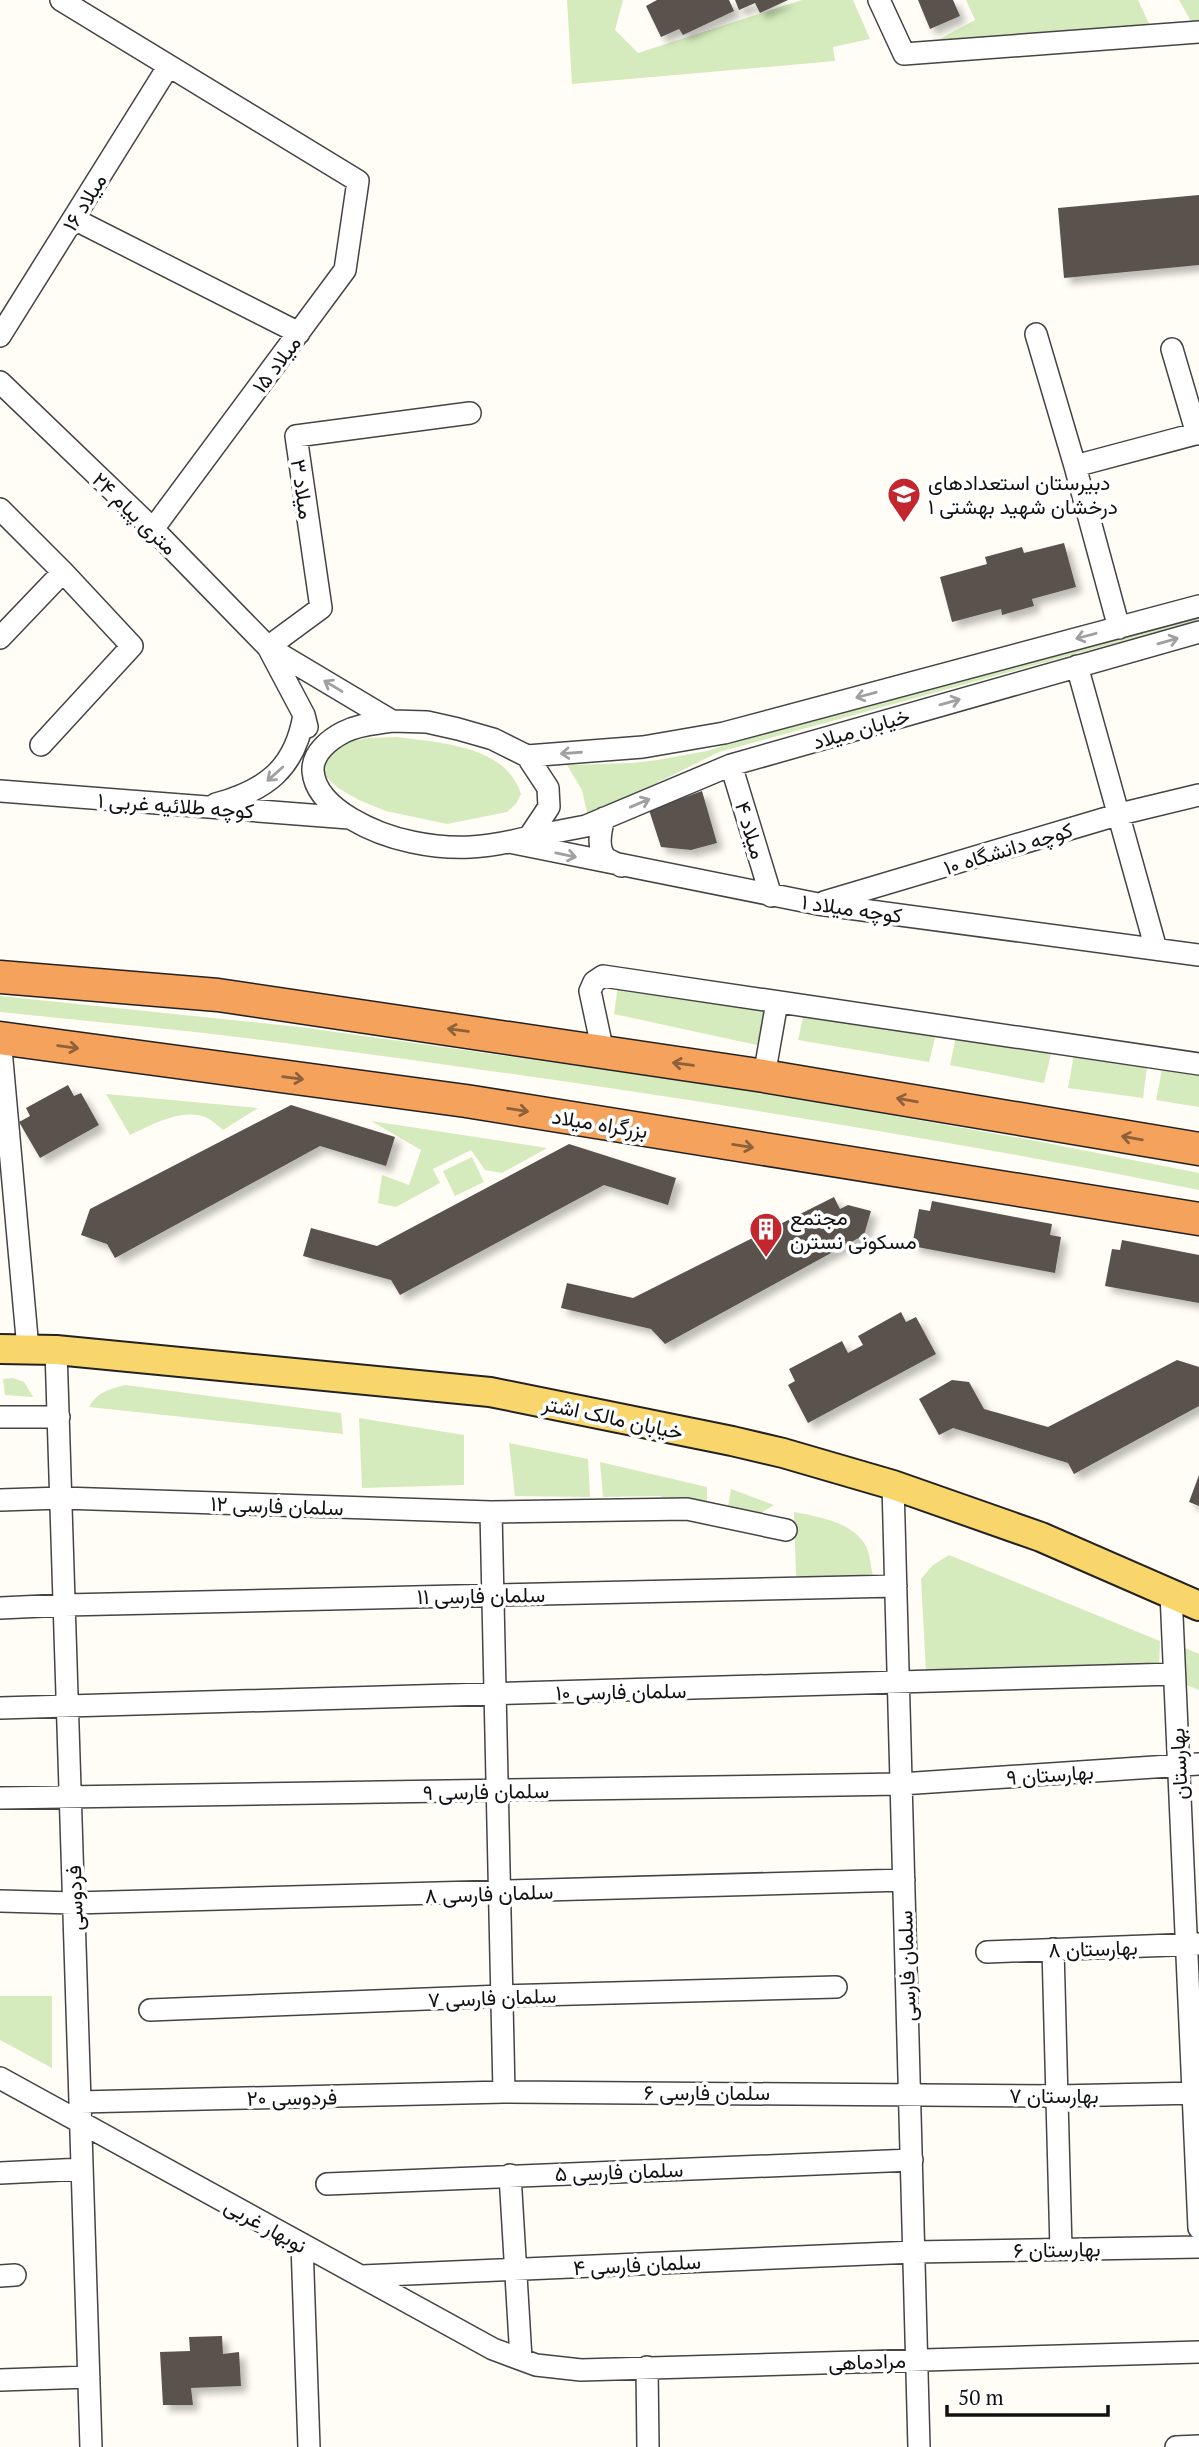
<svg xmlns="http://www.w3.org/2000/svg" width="1199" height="2447" font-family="'PT Serif',Vazirmatn,serif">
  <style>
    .green { fill: #d5ebbd }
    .building { fill: #5a524d; filter: url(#shadow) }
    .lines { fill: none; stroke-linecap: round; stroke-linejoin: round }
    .minor-casing { stroke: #444; stroke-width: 24 }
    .major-casing { stroke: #222; stroke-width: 32 }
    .highway-casing { stroke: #222; stroke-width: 35 }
    .minor { stroke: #fff; stroke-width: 21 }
    .major { stroke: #f9d66b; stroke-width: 28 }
    .highway { stroke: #f5a25d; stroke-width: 32 }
    .oneway { stroke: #a0a0a0 }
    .oneway2 { stroke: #8e613b }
    .labels { text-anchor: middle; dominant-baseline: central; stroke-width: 7; stroke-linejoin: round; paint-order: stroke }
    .street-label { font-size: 21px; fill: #111; stroke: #fff }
    .poi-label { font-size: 21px; fill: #111; stroke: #fff; text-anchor: start }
  </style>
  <defs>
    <filter id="shadow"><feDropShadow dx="6" dy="6" stdDeviation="3.5" flood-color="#0004"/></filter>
  </defs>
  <rect width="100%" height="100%" fill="#fffdf5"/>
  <path class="green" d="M567,0h56l-8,30 23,23 164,-53h51l17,39 -37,8 2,14 -263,23z
    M966,0h172l14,30 -218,12 41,-22z
    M1179,0h20v25h-6z
    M1199,613v7l-480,132 -131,65 -6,-27 -15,-25 65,-2 25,-3 50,-9 58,-19z
    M397,737c42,6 109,8 124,57l-5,10 -9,8 -60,12 -61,-13 -27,-11 -21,-12 -15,-14 1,-16 19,-15 25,-5z
    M618,985l148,25 -9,35 -143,-31z
    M0,996l300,31 448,63 283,50 168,33v17c-303,-61 -608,-107 -914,-147 -95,-13 -190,-21 -285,-31z
    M804,1013l132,21 -7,28 -131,-22z
    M956,1037l95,17 -7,29 -94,-18z
    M1074,1055l73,12 -4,31 -75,-10z
    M1162,1070l37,5v32l-43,-7z
    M106,1094l152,14 -35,22c-5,-4 -12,-11 -18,-13 -24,-9 -54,8 -75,18z
    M371,1121l176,27 -45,25 -17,-3 -14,-20 -38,19 7,14 -44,24 -18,-4 4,-28 27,10 12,-35z
    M472,1157l12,25 -29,14 -12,-25z
    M13,1378l11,4 9,15 -28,-2 -2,-16z
    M125,1385l216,28 2,21 -254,-27c8,-15 21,-18 36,-22z
    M359,1418l105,17v50l-102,3z
    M509,1443l79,16 2,38 -75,-1z
    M600,1462l107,25v20l-48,-11 -56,1z
    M731,1489l43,16 -15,9 -32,-1z
    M794,1512c26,5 60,10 73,36 3,8 4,19 6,28h-77z
    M949,1555l211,86 -1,27 -233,3 -5,-92 12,-14z
    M1183,1647l16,7v36l-13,-5z
    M0,1996h52v72l-52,-28z"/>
  <path class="building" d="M657,0h72l5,11 -51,24 -4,-6 -18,8 -15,-31z
    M735,0h53l-28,13 -5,-10 -16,7z
    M918,0h35l7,16 -30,13z
    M1199,195v70l-135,13 -6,-70z
    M1064,543l12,44 -44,12 2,7 -32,9 -1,-6 -49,13 -12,-45 47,-13 -2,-7 37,-10 2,6z
    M702,791l15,52 -26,7 -30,-3 -12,-37z
    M68,1085l6,11 7,-3 18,32 -59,33 -21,-36 11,-6 -4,-8z
    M291,1105l104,32 -9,29 -66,-20 -205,112 -8,-14 -26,-9 9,-26z
    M569,1144l107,34 -8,27 -64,-20 -204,110 -9,-15 -88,-24 8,-28 66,18z
    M834,1197l6,12 8,-4 23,6 -7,24 -199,109 -14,-15 -90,-21 6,-25 66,15z
    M932,1201l120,23 -2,11 11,2 -6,36 -143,-27 7,-37 11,2z
    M1122,1240l77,15v48l-94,-17 7,-37 8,1z
    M901,1312l5,10 10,-5 20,37 -128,69 -20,-38 7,-4 -6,-12 53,-28 6,12 15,-8 -5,-9z
    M1177,1360l22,7v39l-125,68 -6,-11 -115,-35 -14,7 -20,-36 33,-19 17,2 15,27 64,18z
    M1199,1475v31l-10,-4z
    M222,2336l1,18 16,-2 2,34 -50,2 2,17h-30l-3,-53 30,-1 -1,-14z"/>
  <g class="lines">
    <defs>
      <path id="minor" d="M61,0l297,181 -13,89 -192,259
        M879,0l25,54 295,-22
        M74,219l225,114
        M1036,334l39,132 44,162
        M0,336l168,-269
        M1172,349l25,85
        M0,382l153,147 115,118 124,74
        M1075,466l124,-33
        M0,509l63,63 69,74 -91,99
        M0,638l63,-66
        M268,647l53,-39 -25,-172 174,-23
        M269,649l35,66 3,12
        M1077,666l79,283
        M392,721l35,1 31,7 35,10 34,17 21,32 1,19 -20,30c-41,11 -75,14 -117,5 -34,-7 -96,-32 -99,-71 -1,-18 17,-32 31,-39 15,-8 32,-8 48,-11z
        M527,756l116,-9 81,-14 475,-127
        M731,765l40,131
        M0,791l349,27
        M216,804c51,-14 79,-36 88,-89
        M604,818c-3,11 -8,30 2,40 3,3 11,5 15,8
        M529,837l57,-11 145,-61 468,-133
        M509,842l309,62 381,51
        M824,902l296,-88 79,-19
        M0,1038l28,311
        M603,1052l-13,-61 4,-9 9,-6 596,88
        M764,1076l13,-74
        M56,1350l35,1097
        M0,1417h59
        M893,1485l26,962
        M0,1500l62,-2 429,14 196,-3 99,21
        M491,1512l13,580
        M1171,1593l28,635
        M0,1608l65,-3 831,-19
        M0,1708l1174,-34
        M0,1798l901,-14 298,-20
        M0,1901l74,2 830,-23
        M1053,1949l8,300
        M987,1952l211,-8
        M150,2010l352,-14 334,-9
        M0,2078l493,271 43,16 45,5 618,-18
        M80,2102l424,-10 553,4 142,-3
        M0,2173l82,-4
        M510,2175l11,184
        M327,2184l585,-24
        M302,2244l7,203
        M0,2276l15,-1
        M362,2276l552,-24 285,-5
        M647,2367l1,80
        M0,2380l89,-3
        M1176,2447l23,-1"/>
      <path id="major" d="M0,1349l56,1 434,42 242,49 51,12 110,32 148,52 158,69"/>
      <path id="highway" d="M0,977l218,18 546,81 435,73
        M0,1038l466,63 733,118"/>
    </defs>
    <use href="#minor" class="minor-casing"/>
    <use href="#major" class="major-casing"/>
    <use href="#highway" class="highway-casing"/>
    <use href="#minor" class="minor"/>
    <use href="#major" class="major"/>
    <use href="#highway" class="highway"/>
  </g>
  <defs><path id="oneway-shaft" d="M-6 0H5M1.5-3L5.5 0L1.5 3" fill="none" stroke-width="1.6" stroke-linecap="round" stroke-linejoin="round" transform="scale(1.75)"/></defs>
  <g class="oneway">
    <use href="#oneway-shaft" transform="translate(1086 636) rotate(165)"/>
    <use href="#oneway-shaft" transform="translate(1168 641) rotate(-16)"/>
    <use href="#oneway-shaft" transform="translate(333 686) rotate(-149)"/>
    <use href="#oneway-shaft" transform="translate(866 695) rotate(165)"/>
    <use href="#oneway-shaft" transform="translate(950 702) rotate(-16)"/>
    <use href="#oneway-shaft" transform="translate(571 753) rotate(176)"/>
    <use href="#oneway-shaft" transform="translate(275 774) rotate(138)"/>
    <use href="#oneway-shaft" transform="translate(640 803) rotate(-23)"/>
    <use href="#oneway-shaft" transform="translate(566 855) rotate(12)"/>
  </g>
  <g class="oneway2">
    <use href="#oneway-shaft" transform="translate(458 1030) rotate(-172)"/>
    <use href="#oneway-shaft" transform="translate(68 1047) rotate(8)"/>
    <use href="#oneway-shaft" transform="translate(683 1064) rotate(-172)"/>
    <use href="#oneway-shaft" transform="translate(293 1078) rotate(8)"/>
    <use href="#oneway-shaft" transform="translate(907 1100) rotate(-170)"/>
    <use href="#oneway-shaft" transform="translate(518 1110) rotate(9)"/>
    <use href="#oneway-shaft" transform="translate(1132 1138) rotate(-170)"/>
    <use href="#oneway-shaft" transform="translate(743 1146) rotate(9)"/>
  </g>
  <defs>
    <symbol id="school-pin" viewBox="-11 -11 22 30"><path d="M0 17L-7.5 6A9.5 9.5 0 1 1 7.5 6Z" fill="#c4262e" stroke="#fff"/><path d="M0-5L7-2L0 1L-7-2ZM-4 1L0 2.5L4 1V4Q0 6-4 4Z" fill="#fff"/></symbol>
    <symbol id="building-pin" viewBox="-11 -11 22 30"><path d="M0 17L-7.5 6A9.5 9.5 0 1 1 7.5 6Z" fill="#c4262e" stroke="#fff"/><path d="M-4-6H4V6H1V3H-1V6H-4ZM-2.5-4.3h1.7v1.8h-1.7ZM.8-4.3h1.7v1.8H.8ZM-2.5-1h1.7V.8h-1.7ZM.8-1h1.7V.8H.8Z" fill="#fff"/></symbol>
  </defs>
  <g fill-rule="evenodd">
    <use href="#school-pin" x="885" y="475" width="38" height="52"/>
    <use href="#building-pin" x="747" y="1210" width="38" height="52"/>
  </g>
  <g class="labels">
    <g class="street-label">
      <text transform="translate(84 202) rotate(-58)">میلاد ۱۶</text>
      <text transform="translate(276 364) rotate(-53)">میلاد ۱۵</text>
      <text transform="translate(303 489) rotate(82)">میلاد ۳</text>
      <text transform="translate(135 513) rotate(44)">۲۴ متری پیام</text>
      <text transform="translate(861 728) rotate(-16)">خیابان میلاد</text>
      <text transform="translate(176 805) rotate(4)">کوچه طلائیه غربی ۱</text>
      <text transform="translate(751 830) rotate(73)">میلاد ۴</text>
      <text transform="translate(1008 848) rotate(-17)">کوچه دانشگاه ۱۰</text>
      <text transform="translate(852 908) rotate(8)">کوچه میلاد ۱</text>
      <text transform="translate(600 1123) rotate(9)">بزرگراه میلاد</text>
      <text transform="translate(613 1417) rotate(12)">خیابان مالک اشتر</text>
      <text transform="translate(277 1505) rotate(2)">سلمان فارسی ۱۲</text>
      <text transform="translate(481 1595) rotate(-1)">سلمان فارسی ۱۱</text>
      <text transform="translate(621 1691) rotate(-1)">سلمان فارسی ۱۰</text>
      <text transform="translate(1178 1764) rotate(-93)">بهارستان</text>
      <text transform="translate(1050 1774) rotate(-4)">بهارستان ۹</text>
      <text transform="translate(486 1791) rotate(-1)">سلمان فارسی ۹</text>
      <text transform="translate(489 1893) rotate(-2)">سلمان فارسی ۸</text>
      <text transform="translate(74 1898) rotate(-92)">فردوسی</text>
      <text transform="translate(1093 1948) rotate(-2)">بهارستان ۸</text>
      <text transform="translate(906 1966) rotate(-92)">سلمان فارسی</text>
      <text transform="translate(492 1997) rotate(-2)">سلمان فارسی ۷</text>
      <text x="707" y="2092">سلمان فارسی ۶</text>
      <text x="1054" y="2095">بهارستان ۷</text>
      <text transform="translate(292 2097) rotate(-1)">فردوسی ۲۰</text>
      <text transform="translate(619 2171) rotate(-2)">سلمان فارسی ۵</text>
      <text transform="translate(266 2225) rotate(29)">نوبهار غربی</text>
      <text transform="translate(1057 2249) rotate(-1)">بهارستان ۶</text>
      <text transform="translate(637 2264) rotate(-3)">سلمان فارسی ۴</text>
      <text transform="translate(867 2361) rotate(-2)">مرادماهی</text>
    </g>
    <g class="poi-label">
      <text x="928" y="482">دبیرستان استعدادهای<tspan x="928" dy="24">درخشان شهید بهشتی ۱</tspan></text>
      <text x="790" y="1217">مجتمع<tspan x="790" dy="24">مسکونی نسترن</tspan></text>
    </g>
  </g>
  <path d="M947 2405v10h161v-10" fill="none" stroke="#111111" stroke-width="3.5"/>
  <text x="958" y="2405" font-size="21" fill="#111111" stroke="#ffffff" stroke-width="5" paint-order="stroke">50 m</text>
</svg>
